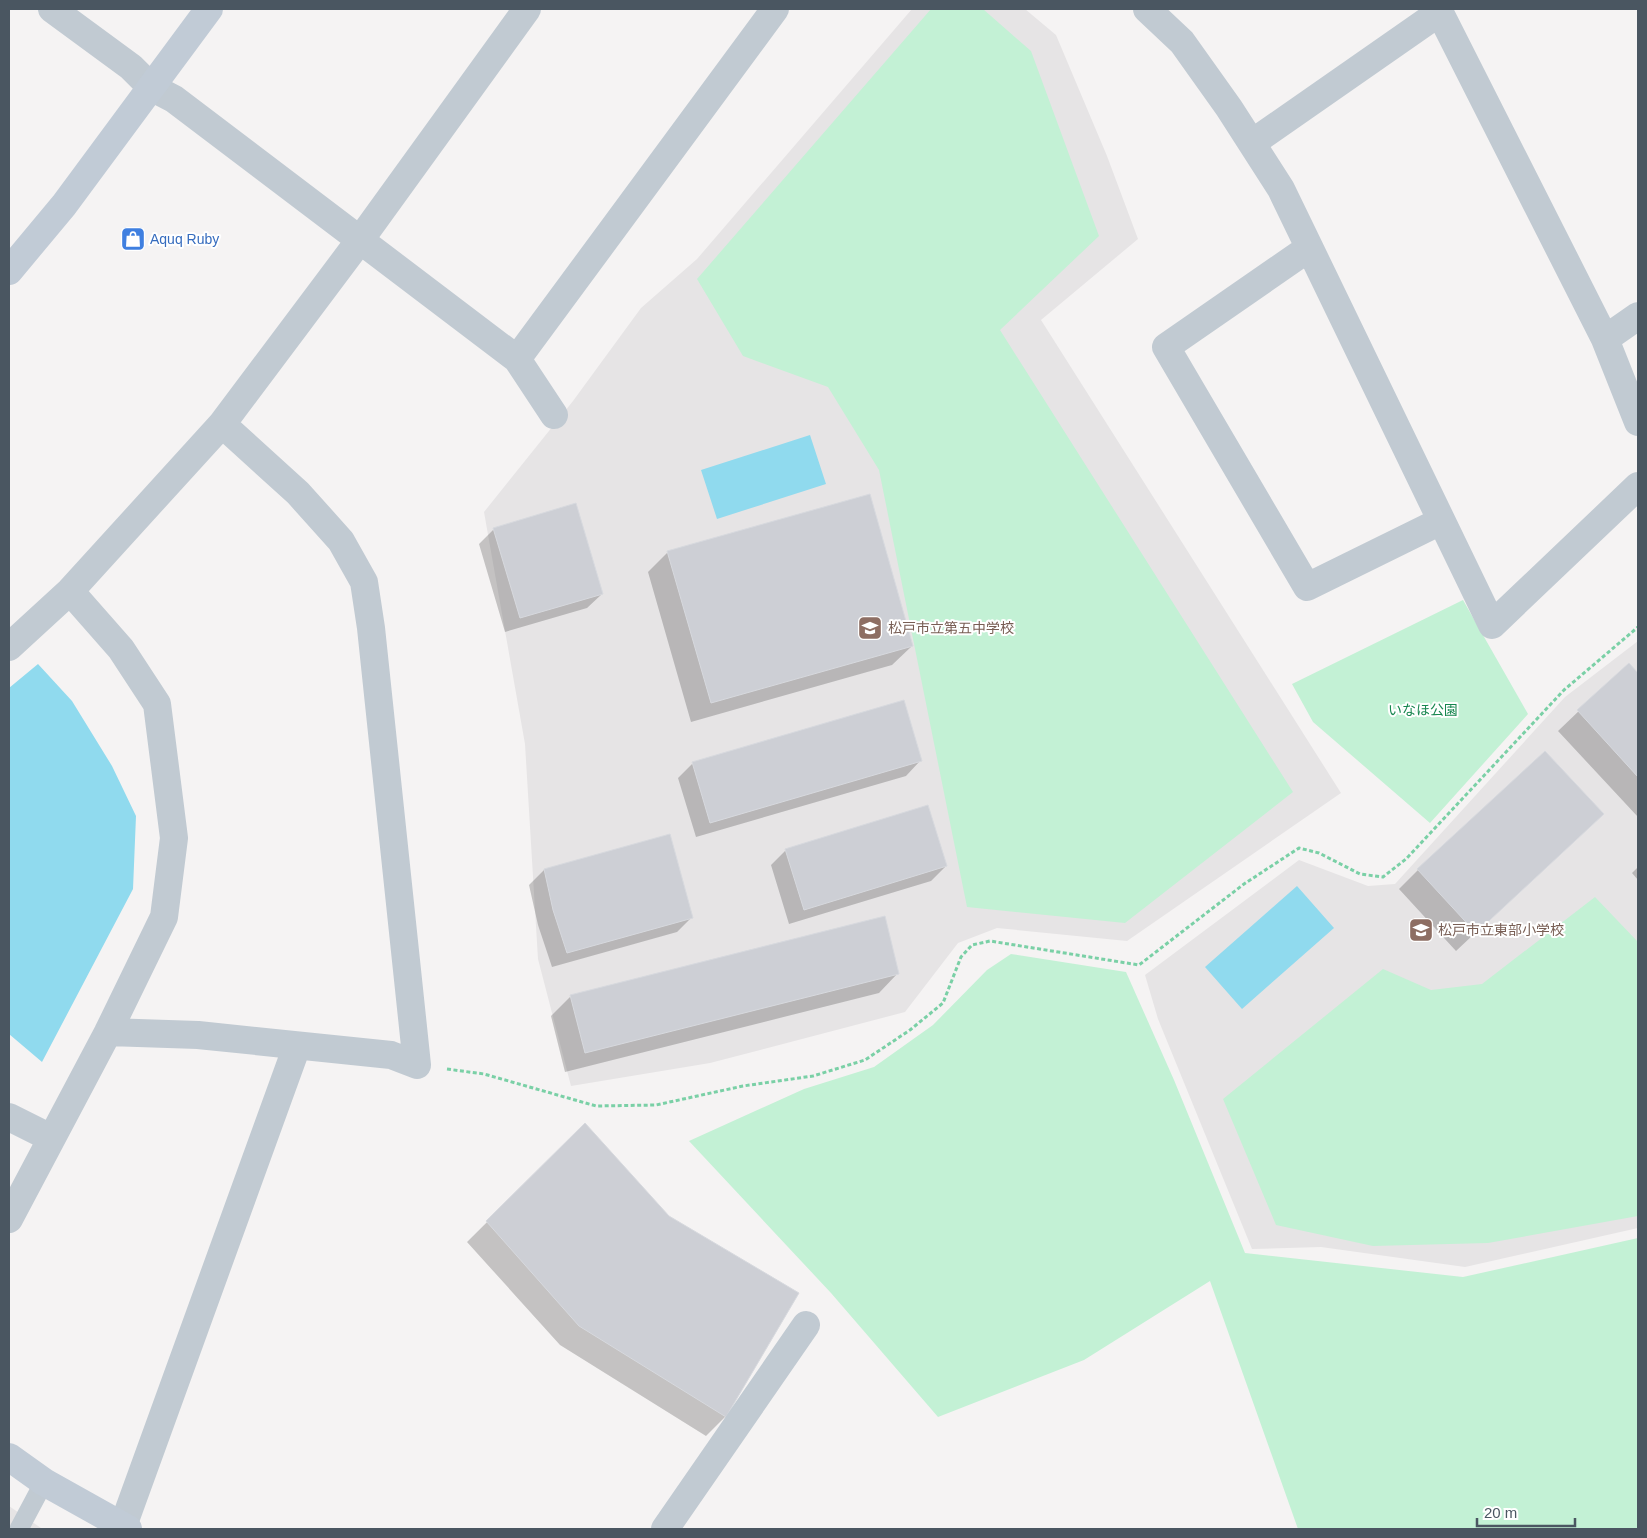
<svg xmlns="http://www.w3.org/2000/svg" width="1647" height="1538" font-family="Helvetica,'Noto Sans JP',sans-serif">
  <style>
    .education { fill: #e6e4e5 }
    .green { fill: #c3f1d5 }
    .water { fill: #90daee }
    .shadow { fill: #0003 }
    .building { fill: #cdcfd5; stroke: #d7d9de }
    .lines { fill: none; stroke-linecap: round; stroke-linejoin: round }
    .path { stroke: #7ad0a6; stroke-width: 3; stroke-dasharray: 4 2.5; stroke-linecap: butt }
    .lane { stroke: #c1cad2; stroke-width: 19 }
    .street { stroke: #c1cad2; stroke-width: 28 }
    .secondary { stroke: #c1cbd6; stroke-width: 28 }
    .labels { text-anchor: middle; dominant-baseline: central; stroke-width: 4; stroke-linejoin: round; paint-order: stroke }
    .shop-label { font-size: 14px; fill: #366cbe; stroke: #fff; text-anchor: start }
    .education-label { font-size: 14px; fill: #785e54; stroke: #fff; text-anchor: start }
    .park-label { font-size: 14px; fill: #17864f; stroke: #fff }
  </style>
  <rect width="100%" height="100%" fill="#f5f3f3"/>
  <path class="education" d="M912,9h113l31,26 51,121 31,83 -97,81 300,473 -214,148 -130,-13 -39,15 -53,69 -195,51 -139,23 -33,-127 -13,-215 -41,-232 89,-111 68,-93 56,-49z
    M1638,641v587l-173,39 -144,-20 -69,2 -94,-230 -13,-44 154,-115 69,26 27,-2 170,-187z
    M9,1506l32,22v1h-32z"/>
  <path class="green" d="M931,9h52l48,42 68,185 -99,94 293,462 -168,131 -158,-16 -88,-437 -51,-83 -85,-31 -46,-77z
    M1463,600l65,114 -98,109 -117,-101 -21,-38z
    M1595,897l43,45v274l-150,27 -115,3 -97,-21 -53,-126 160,-130 48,21 51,-6z
    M1011,954l115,18 48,108 71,173 218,24 175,-39v291h-340l-88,-248 -126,79 -146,57 -107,-124 -142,-152 115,-52 70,-22 59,-42 54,-55z"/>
  <path class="water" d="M810,435l16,49 -109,35 -16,-49z
    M38,664l34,37 40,65 24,50 -3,73 -91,173 -33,-28v-346z
    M1297,886l37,42 -92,81 -37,-42z"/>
  <path class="shadow" d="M494,529l108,65 -15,14 -82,24 -26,-88z
    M668,552l244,94 -20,19 -201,57 -43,-150z
    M1628,664l10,11v142l-80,-86z
    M920,761l-14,15 -210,61 -18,-59 15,-15z
    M928,807l18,59 -15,15 -142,43 -18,-59 14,-14z
    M1602,814l-146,137 -57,-62 19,-19z
    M1638,867v13l-6,-7z
    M544,870l148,47 -15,15 -125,35 -14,-42 -9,-40z
    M884,918l14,55 -19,20 -314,79 -14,-56 19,-19z
    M585,1125l83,92 129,76 -72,124 -19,19 -146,-91 -93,-103z"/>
  <path class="building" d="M870,494l43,152 -202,57 -44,-152z
    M576,503l27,91 -83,24 -27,-90z
    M1629,663l9,10v104l-61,-67z
    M904,700l18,61 -212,62 -18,-61z
    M1545,751l59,63 -128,119 -59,-64z
    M928,805l19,61 -143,44 -19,-61z
    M670,834l23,84 -126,35 -14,-43 -9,-41z
    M885,916l14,58 -314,79 -15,-58z
    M585,1123l84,93 130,77 -73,124 -147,-91 -93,-105z"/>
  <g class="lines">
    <path class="path" d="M447,1069l37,5 112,32 60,-1 87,-19 70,-10 52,-16 45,-30 33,-27 18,-46 11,-12 18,-4 149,24 105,-81 55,-36 20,5 41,21 23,3 23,-18 158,-169 74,-63"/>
    <path class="lane" d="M19,1529l25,-47"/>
    <path class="street" d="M52,9l79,58 20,20 23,12 343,260 37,56
      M1147,9l35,33 47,66 52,81 211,436 146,-139
      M1438,9l167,330 33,83
      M1252,143l188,-131
      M1309,248l-143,99 141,240 134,-66
      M1605,339l33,-23
      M517,359l258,-350
      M70,591l51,58 36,55 17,134 -10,79 -56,115
      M9,647l61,-56 152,-167 138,-184 167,-231
      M9,1117l42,21
      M9,1219l99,-187 90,3 193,20 26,10 -46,-437 -7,-46 -23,-41 -43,-48 -76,-69
      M123,1526l174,-480
      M665,1529l141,-204"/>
    <path class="secondary" d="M9,271l55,-66 145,-196
      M9,1457l35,25 84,47"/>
  </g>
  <defs>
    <symbol id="shop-square" viewBox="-11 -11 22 22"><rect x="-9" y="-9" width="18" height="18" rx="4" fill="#3f7fe0" stroke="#fff"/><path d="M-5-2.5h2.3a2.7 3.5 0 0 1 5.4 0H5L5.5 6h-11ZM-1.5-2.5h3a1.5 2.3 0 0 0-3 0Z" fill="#fff"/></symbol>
    <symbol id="school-square" viewBox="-11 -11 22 22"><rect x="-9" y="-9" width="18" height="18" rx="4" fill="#8d6e63" stroke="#fff"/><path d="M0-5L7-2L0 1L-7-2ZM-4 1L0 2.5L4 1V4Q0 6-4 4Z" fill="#fff"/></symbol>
  </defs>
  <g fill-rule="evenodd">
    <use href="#shop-square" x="119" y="225" width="28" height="28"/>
    <use href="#school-square" x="856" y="614" width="28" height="28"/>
    <use href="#school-square" x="1407" y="916" width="28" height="28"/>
  </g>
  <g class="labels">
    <g class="shop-label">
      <text x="150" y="239">Aquq Ruby</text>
    </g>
    <g class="education-label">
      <text x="888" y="628">松戸市立第五中学校</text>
      <text x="1438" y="930">松戸市立東部小学校</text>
    </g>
    <g class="park-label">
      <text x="1423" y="710">いなほ公園</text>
    </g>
  </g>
  <rect width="1647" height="1538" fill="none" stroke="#4a5661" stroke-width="20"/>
  <path d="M1477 1518v8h98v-8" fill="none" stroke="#4a5661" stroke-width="2.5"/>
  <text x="1484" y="1518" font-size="15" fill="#4a5661" stroke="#ffffff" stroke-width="4" paint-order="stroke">20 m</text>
</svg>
